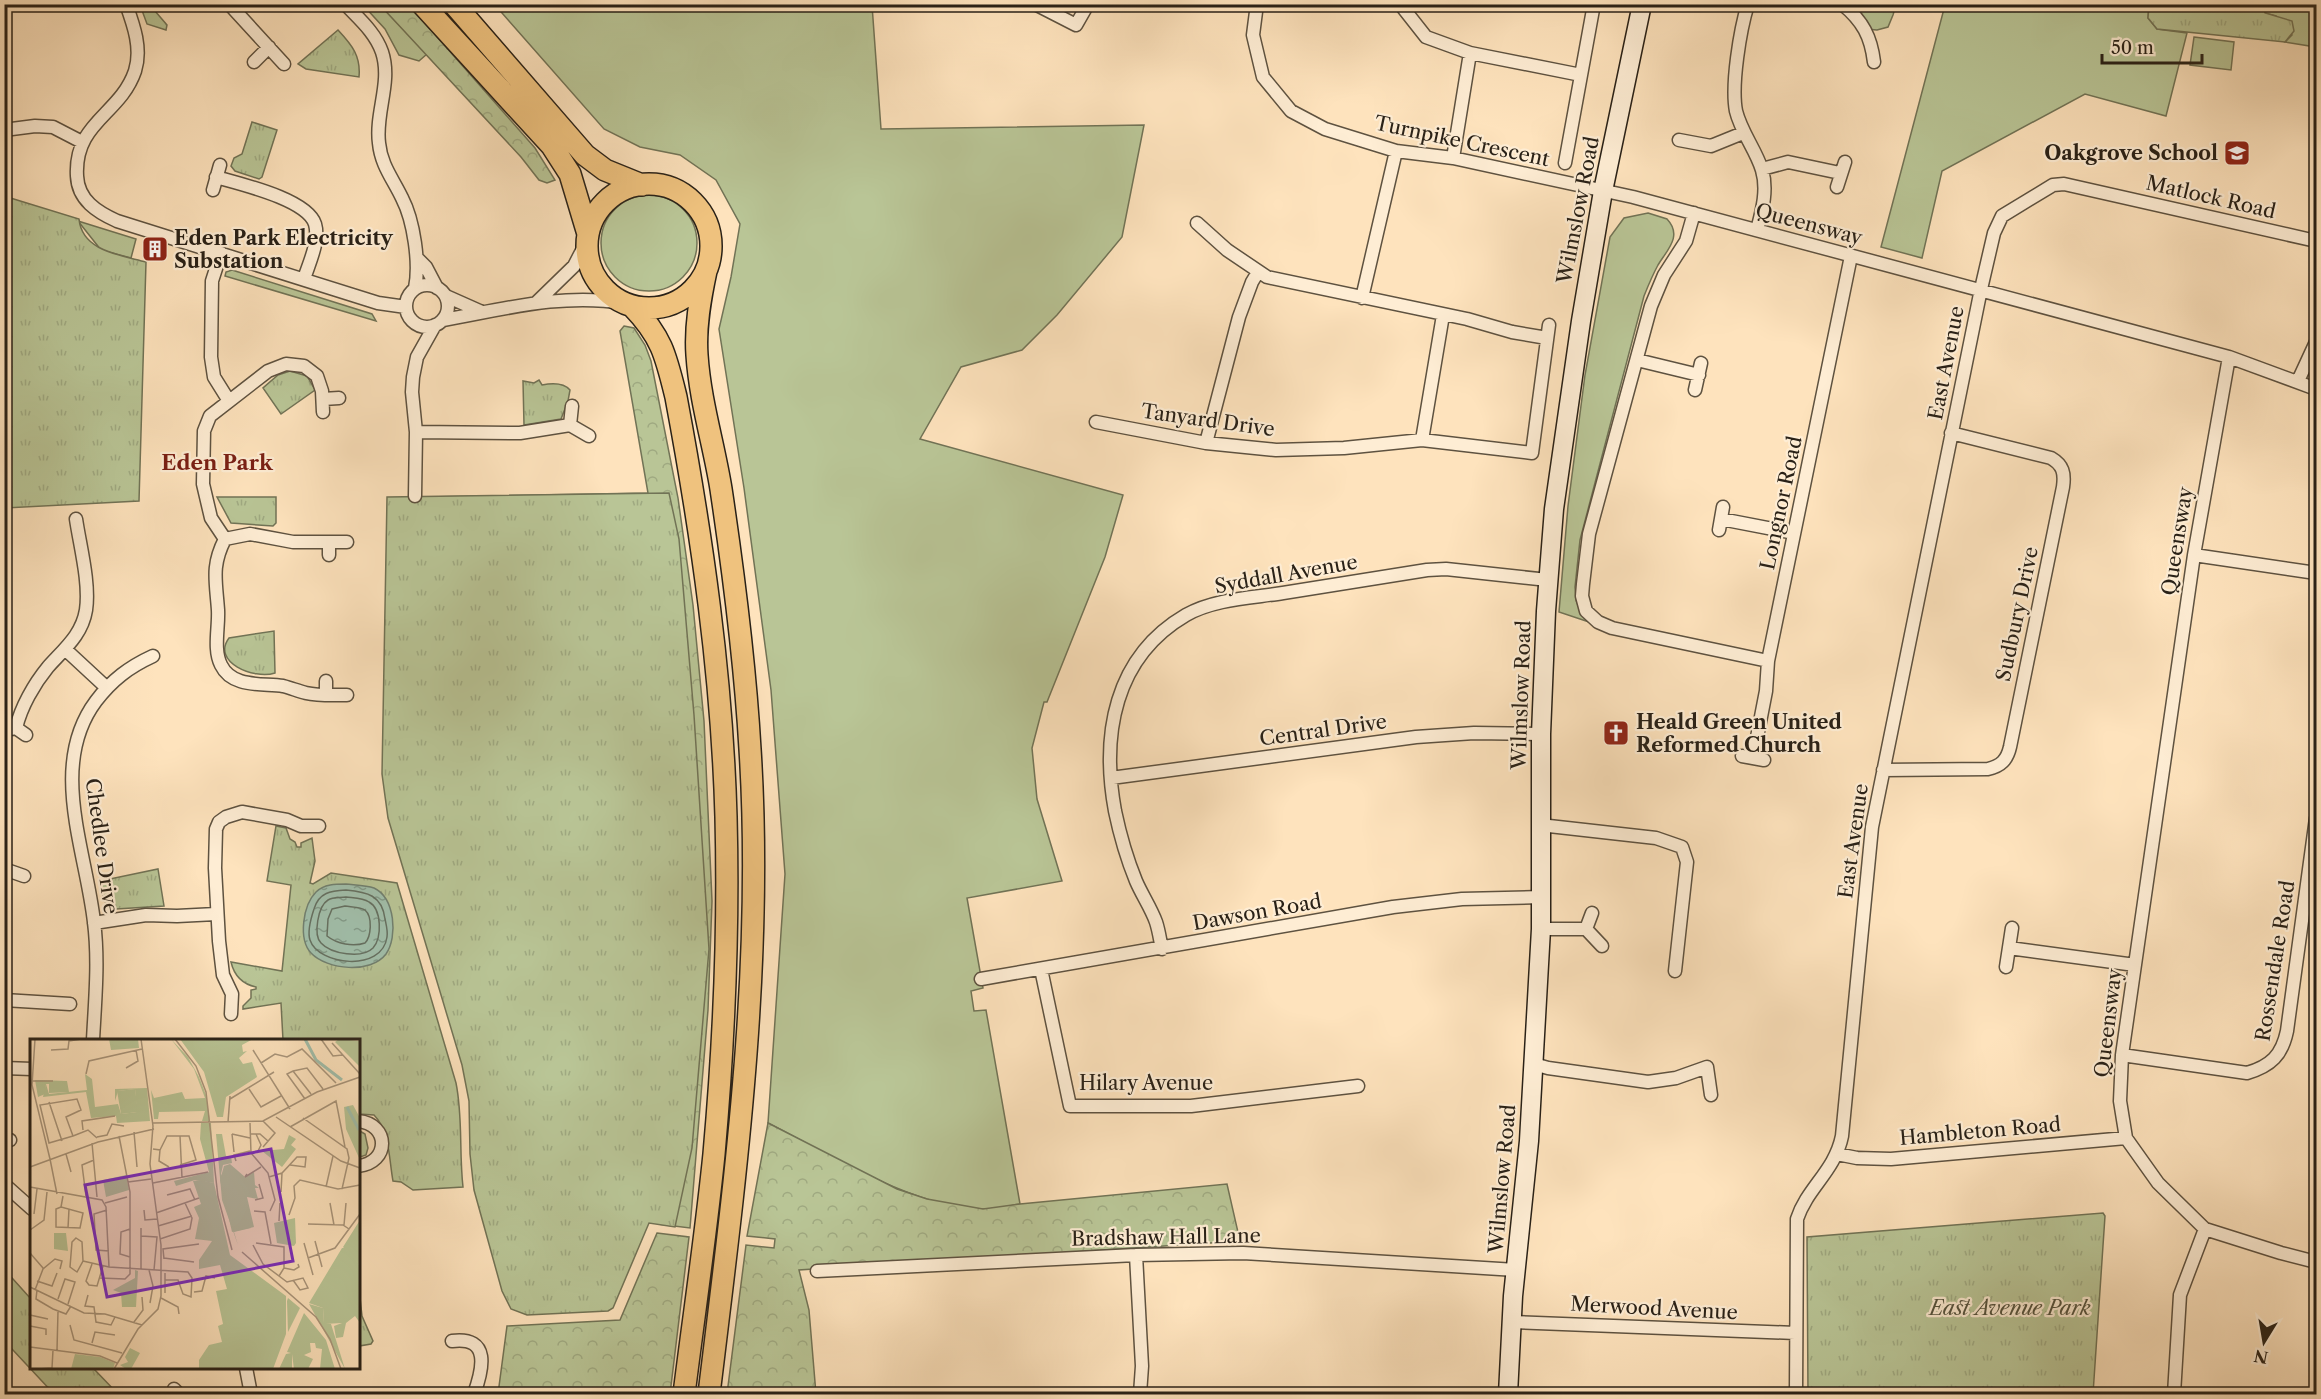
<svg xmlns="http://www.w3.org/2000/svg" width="2321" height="1399" font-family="'Libre Caslon Text',serif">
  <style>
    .grass { fill: #b9c596; stroke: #717356; stroke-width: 1.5 }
    .forest { fill: url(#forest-crowns); stroke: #717356; stroke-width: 1.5 }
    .park { fill: url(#park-tufts); stroke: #717356; stroke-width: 1.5 }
    .water { fill: url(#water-ripples); stroke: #718070; stroke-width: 1.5 }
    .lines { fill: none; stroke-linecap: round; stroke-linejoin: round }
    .shore { stroke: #657061; stroke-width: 1.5 }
    .minor-casing { stroke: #5e5240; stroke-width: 15 }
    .secondary-casing { stroke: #292117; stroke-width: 21 }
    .trunk-casing { stroke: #292117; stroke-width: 24 }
    .minor { stroke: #feedd4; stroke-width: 12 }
    .secondary { stroke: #feedd4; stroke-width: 18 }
    .trunk { stroke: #efc27e; stroke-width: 21 }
    .labels { text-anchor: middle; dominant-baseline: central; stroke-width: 4.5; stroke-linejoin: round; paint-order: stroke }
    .street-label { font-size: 20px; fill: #292117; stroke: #feedd4 }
    .poi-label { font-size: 20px; font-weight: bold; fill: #292117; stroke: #feedd4; text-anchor: start }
    .park-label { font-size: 20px; font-style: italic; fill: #54523d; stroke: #feedd4 }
    .neighbourhood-label { font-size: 21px; font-weight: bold; fill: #7a1f14; stroke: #feedd4 }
    .inset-river { fill: none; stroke: #a1bfab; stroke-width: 3 }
    .inset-road { fill: none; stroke: #a9957b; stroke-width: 1.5 }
    .view { fill: #7b2cbf; fill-opacity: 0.15; stroke: #7b2cbf; stroke-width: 3 }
    .inset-edge { fill: none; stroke: #292117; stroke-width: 3 }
  </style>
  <defs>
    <pattern id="forest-crowns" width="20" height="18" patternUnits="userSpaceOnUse" patternTransform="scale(1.5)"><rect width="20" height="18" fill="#b9c596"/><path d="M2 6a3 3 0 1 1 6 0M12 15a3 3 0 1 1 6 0" fill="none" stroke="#9fa981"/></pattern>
    <pattern id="park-tufts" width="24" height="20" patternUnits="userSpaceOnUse" patternTransform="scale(1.5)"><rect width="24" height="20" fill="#b9c596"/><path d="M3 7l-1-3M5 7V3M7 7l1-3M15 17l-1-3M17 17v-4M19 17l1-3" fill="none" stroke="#9fa981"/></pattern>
    <pattern id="water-ripples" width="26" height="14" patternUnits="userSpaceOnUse" patternTransform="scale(1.5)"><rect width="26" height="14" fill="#a1bfab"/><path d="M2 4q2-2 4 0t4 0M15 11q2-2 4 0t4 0" fill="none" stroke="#839b8a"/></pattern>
  </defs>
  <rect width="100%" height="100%" fill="#fee3bd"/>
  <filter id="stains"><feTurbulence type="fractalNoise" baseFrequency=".00333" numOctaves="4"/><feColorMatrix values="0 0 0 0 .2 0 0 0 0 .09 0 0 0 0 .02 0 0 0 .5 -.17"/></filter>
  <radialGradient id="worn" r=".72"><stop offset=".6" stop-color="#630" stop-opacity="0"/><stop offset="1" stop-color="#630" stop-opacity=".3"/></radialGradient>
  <path class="grass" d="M363,5h17l47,49 -8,7 -20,-6 -14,-26z
    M495,5h377l9,124 263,-4 -22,112 -65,78 -35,35 -61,17 -41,72 203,56 -18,62 -58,145h-3l-12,46 5,51 25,82 -95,17 16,90 -12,3 3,20 12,-1 34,194c-12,2 -24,5 -36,5 -67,1 -157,-56 -216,-86l17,-249 -14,-184 -27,-202 -25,-159 12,-52 9,-53 -24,-44 -36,-25 -40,-8 -36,-18z
    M1842,5h54l-3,10 -5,12 -11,3 -12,-1z
    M1945,5h204l-1,13 9,11 30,4 -21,83 -81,-22 -143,77 -20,87 -41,-11z
    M2262,5h54v42l-31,-5 7,-7 -16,-19 -11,-3z
    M2194,37l40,5 -3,28 -41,-5z
    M601 243a48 48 0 1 1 96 0a48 48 0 1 1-96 0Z
    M1648,213l19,6c16,17 0,31 -9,46 -6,11 -10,21 -14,31l-64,244 -5,47 1,13 6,15 10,8 -33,-11 9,-106 17,-131 25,-138 14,-19z
    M78,221l58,18 -5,19 -30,-8z
    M232,270l140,44 4,7 -151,-45 1,-4z
    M358,1130l7,4 3,14 -2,7 -6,2z"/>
  <path class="forest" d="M380,5h29l126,143 20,32 -8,3 -8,-3 -18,-23z
    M624,326l10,2 11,17 6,16 27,137 15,107 11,116 8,180 -4,109 -18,218 -32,-4 -233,-727 223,-4 -28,-162z
    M768,1123l129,66 30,10 56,10 37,-5 207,-20 13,57 -441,29 10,40 7,84h-89l19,-149 28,3 1,-9 -28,-3z
    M657,1233l32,4 -19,157h-172l9,-68 113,-6z"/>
  <path class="park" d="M140,5h16l-1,6 12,14 -1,5 -19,-6z
    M2149,5h113l3,8 27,8 2,10 -9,11 -128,-13 -9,-11z
    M338,30c14,15 23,26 21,47l-53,-8 -8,-5z
    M252,122l25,8 -15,47 -3,2 -24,-8 -4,-5 3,-8 8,-4z
    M4,196l75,23c3,32 41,36 67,43l-7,239 -134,7z
    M290,371l17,5 8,14 -34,24 -18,-26 15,-13z
    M539,380l3,5c10,-2 21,-3 28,5l-2,11 -7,18 -37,6 -1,-44 11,2z
    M669,493l10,46 15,176 15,234 -17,199 -17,79 -26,-4 -36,85 -5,3 -81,4 -16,-6 -9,-18 -28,-101 -4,-36 -1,-53 -7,-36 -74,-247 -6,-44 5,-277z
    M217,497h59v26l-3,3 -42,-3z
    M274,631l1,42c-21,7 -64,-11 -46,-35z
    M276,826l10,2 4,11 5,3 2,5h4v-4l11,-5 3,23 -5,22 3,1 18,-11 66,10 59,200c7,34 3,69 7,104l-50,3 -12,-8 -8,-1c-4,-21 -3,-50 -19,-66l-15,-1 -1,-74h-75l-2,-37 -38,6v-3l8,-8v-8l5,-1v-2c-14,-3 -22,-12 -25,-25l51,9 9,-86 -24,-4z
    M158,869l6,37 -48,3 -12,-8 -4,-20z
    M2103,1213l2,3 -12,178h-285l-1,-157z
    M4,1269l27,30 1,69h61l25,26h-64l-42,-45 -7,6z
    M359,1289l3,27 11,25 -2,3 -12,2z"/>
  <path class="water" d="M346,884c8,1 20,1 28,4 21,10 24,49 12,66 -15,20 -59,16 -75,-1 -13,-14 -8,-48 5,-61 8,-8 20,-8 30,-8z"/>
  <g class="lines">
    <path class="shore" d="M346,890c21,2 36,5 39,29 1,5 3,12 2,18 -5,36 -69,28 -77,3 -3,-9 1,-22 4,-31 5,-17 17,-18 32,-19z
      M346,897c7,1 17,1 23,5 13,7 13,36 4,46 -11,11 -42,6 -52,-5 -8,-8 -3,-37 7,-43 5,-3 12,-2 18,-3z
      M345,906c6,1 16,1 20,4 8,7 6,27 0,33 -12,4 -28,1 -38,-7l1,-17 4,-10z"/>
    <defs>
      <path id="minor" d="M126,4c8,22 16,45 9,67 -15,44 -61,51 -58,105 1,24 20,36 40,45l261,82 28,4
        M229,4l55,60
        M345,4c14,15 30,28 37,48 10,30 -7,61 -3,91 2,22 14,36 23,55 12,23 18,66 13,90
        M1035,4l41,21 12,-21
        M1257,4l-4,31 10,42 28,34 34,18 71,22 57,7 180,39 596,160 -35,198 -72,500 -2,46 6,37 32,45 47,46 76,24 35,9
        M1400,4l26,33 44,16 111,22
        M1748,4c-8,26 -17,81 -12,107 5,21 20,39 26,59 6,20 0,41 -5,60
        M1842,4c21,17 29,33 32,58
        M254,62l15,-15
        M4,130l31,-4 18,1 29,15
        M1679,140l32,6 32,-13
        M1453,158l17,-105
        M1565,163l29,-159
        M1762,169l26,-7 52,11
        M216,177c24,7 91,22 99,47 5,17 -6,39 -11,55
        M1837,187l8,-25
        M213,190l7,-25
        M1694,213l-8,28 -22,34 -13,31 -62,228 -6,50 -1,12 4,15 12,11 14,6 156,33
        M1197,223l30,27 40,27 200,42 45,13 35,6
        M221,253l-9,28 -1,76 3,20 15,24
        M417,258l9,9 11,21
        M406 306a21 21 0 1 1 42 0a21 21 0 1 1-42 0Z
        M446,296l36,16
        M1362,298l34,-147
        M537,302l37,-36 13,-25
        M443,320c62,-11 118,-27 181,-17
        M2229,357l87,32
        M1637,360l62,15
        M2298,381l18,-39
        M1695,390l6,-27
        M323,399l16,-1
        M572,406l-2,19 19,11
        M1096,422l110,21 70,7 68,-2 78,-8 110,13 17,-128
        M416,432l104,1 50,-8
        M1422,440l21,-125
        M1206,443l33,-126 13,-35 6,-10
        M415,496l1,-64 -4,-40 1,-15 4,-20 18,-32
        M1721,519l73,14
        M1719,530l4,-23
        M225,539l-14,-21 -8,-34 1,-53 6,-15 58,-45 18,-7 18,2 13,10 5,15 1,21
        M225,539c-14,27 -9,42 -7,71 1,18 -5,39 3,55 11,23 41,18 62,21 8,2 15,5 23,7 13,3 28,2 41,2
        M225,539l25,-5 43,8h54
        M329,542v13
        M2194,555l122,18
        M66,650l41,38
        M326,681v13
        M16,728c5,-21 18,-44 32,-61 16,-18 34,-32 38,-57 4,-27 -6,-64 -10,-91
        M4,730l12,-2 10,7
        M1742,756l22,4
        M1753,758l13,-67 2,-30 83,-405
        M1883,770l105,-1c13,-3 19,-9 22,-22l53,-260c2,-14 0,-22 -12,-29l-100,-25
        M1111,778l305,-41 58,-4 67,1
        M1540,825l116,13 26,9 5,15 -12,109
        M4,869l20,7
        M94,923l52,-8 31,1 39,-2
        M1541,929h45l16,17
        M1586,929l6,-16
        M2009,948l126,17
        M1162,949c-2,-9 -3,-18 -6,-27 -5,-14 -14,-27 -20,-41 -9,-22 -16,-46 -21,-70 -14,-76 -1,-154 71,-196 28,-16 65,-17 97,-22 48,-8 96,-15 144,-23l19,-1 102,11
        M2006,967l6,-39
        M1041,969l29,137h121l167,-20
        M981,979l412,-72 69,-8 79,-2
        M4,1000l66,4
        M231,1014l1,-20 -9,-19 -4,-34 -4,-73 1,-39 3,-7 7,-5 16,-5 45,8 14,6h18
        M93,1040c2,-39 6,-79 1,-118 -8,-72 -46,-157 2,-221 16,-21 33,-34 57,-45
        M2122,1055l125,18c24,-7 35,-18 40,-42l29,-213
        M1534,1064l14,4 100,14 28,-4 31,-11 4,28
        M4,1068l28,1
        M358,1121c32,3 32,42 0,45
        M4,1142l6,-2
        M1837,1154l20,4 34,1 235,-21
        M4,1184l28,25
        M1136,1255l6,111 -2,28
        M817,1271l319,-16 107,-2 273,17
        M1512,1322l283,11
        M452,1341c39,-5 31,28 22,53
        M246,1368l5,26
        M174,1389l5,5
        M1796,1394l1,-175c10,-31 38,-48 45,-83l30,-309 109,-538 13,-56 8,-17 51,-31 11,-1 252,57
        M2174,1394l6,-99 25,-66"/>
      <path id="secondary" d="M1508,1394l5,-98 16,-155 12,-212v-195l5,-123 8,-102 27,-188 22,-130 39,-187"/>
      <path id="trunk" d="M422,4l130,142 18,28 18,60
        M454,4l131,151 20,15 37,15
        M587 246a62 62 0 1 1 124 0a62 62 0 1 1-124 0Z
        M706,271c-6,28 -11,56 -9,84 3,46 17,90 24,134 13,87 24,173 29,260 14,217 -15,431 -41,645
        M632,306c30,31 34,50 44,91 26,139 46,278 50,420 3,112 -2,225 -12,337 -8,80 -20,160 -30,240"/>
    </defs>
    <use href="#minor" class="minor-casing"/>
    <use href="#secondary" class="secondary-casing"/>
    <use href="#trunk" class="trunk-casing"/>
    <use href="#minor" class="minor"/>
    <use href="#secondary" class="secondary"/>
    <use href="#trunk" class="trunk"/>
  </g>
  <defs>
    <symbol id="school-square" viewBox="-11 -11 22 22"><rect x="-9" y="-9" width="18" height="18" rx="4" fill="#8f2418" stroke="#feedd4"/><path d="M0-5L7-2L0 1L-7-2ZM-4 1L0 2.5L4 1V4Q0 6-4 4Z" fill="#fff"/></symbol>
    <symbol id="building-square" viewBox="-11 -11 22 22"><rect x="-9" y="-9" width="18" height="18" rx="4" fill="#8f2418" stroke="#feedd4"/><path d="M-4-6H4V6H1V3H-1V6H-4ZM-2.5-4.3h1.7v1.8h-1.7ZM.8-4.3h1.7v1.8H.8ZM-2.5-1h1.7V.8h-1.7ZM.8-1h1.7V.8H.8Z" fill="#fff"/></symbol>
    <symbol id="church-square" viewBox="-11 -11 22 22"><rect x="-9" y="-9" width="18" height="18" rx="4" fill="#8f2418" stroke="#feedd4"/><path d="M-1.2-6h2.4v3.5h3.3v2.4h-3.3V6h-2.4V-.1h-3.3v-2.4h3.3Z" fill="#fff"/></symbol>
  </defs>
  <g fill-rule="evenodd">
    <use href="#school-square" x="2222" y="138" width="30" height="30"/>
    <use href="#building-square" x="140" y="234" width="30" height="30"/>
    <use href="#church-square" x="1601" y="718" width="30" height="30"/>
  </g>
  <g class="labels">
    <g class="street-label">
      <text transform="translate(1462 141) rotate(12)">Turnpike Crescent</text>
      <text transform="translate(2211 197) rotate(13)">Matlock Road</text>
      <text transform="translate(1578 210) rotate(-79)">Wilmslow Road</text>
      <text transform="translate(1809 224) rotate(15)">Queensway</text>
      <text transform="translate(1946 363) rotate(-79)">East Avenue</text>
      <text transform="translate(1208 420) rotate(8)">Tanyard Drive</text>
      <text transform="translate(1781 503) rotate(-78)">Longnor Road</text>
      <text transform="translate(2177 541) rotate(-81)">Queensway</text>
      <text transform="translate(1286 574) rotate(-10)">Syddall Avenue</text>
      <text transform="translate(2017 614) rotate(-78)">Sudbury Drive</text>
      <text transform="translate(1521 695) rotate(-88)">Wilmslow Road</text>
      <text transform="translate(1323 730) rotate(-8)">Central Drive</text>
      <text transform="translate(1853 841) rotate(-82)">East Avenue</text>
      <text transform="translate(102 846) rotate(82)">Chedlee Drive</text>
      <text transform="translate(1257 912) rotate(-10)">Dawson Road</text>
      <text transform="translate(2275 961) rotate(-81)">Rossendale Road</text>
      <text transform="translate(2108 1023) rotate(-83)">Queensway</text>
      <text x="1146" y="1083">Hilary Avenue</text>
      <text transform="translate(1980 1131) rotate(-5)">Hambleton Road</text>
      <text transform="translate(1502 1179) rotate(-85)">Wilmslow Road</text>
      <text transform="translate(1166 1237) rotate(-1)">Bradshaw Hall Lane</text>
      <text transform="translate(1654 1308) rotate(3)">Merwood Avenue</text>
    </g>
    <g class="poi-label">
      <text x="2218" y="153" text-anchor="end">Oakgrove School</text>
      <text x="174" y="238">Eden Park Electricity<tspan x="174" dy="23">Substation</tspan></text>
      <text x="1636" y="722">Heald Green United<tspan x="1636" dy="23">Reformed Church</tspan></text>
    </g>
    <g class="park-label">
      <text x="2010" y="1308">East Avenue Park</text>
    </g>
    <g class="neighbourhood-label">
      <text x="217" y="462">Eden Park</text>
    </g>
  </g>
  <g transform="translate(30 1039)">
    <rect width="330" height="330" fill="#fee3bd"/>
    <path d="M79,0h29l1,9 -28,2zM5,41l32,1 2,11 -20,1v-9h-3l-1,10 -7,3zM105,50l3,23 -17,2 -4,-23zM170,141l14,3 16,72 56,41v38l-13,35h-74v-9l10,-15 13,-3 -4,-16 5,-2 -7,-33 11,-2 -7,-24 -21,4v-9l13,-19 -17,-2 4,-21 -5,-11 7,-3 -8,-23zM312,209h5l13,18v57l-5,-7 -9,7 -3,14 -7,1 -2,-12 8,-3 -18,1 -1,-16 -14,-5zM105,231l3,1 -2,36h-14l-1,-14 -8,-3 22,-12zM258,259l12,10 -12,24 -1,-31zM274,274l22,27 9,29h-15l2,-20 -6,-1 -1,-5h-5l1,9 -7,3 9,4 -5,10h-14l-2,-15v15h-13l7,-15 5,-1 -4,-1zM45,315l25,3 15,6 -2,6h-42z" fill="#b9c596"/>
    <path d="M141,0l17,18 11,20 7,18 4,26h-8l3,-10 -46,1 -1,7h-4l-3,-29 3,8 28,-6 3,7 20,-1 -11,-29zM55,35l7,5 3,28 23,-3 3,10 16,-2 -2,-23 -17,2 -3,10v-12l32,-1 3,33 -33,2 -1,-7 -25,2 -5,-26 -43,5 3,-13 3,10 38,-4zM171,84h10l3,60 -19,-3 -19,6 -2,-5 35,-9 -9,-33zM186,95h6l4,22h5l1,7 -9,2 -2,9 30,54 -17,4 4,13 -16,-45zM279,265l14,4 1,15 7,1 14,45zM100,309l10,5 -9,16h-5l-6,-4 8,-3 -3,-5z" fill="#b9c596"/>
    <path d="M150,0h73l-11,6 1,7 4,-1 -8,7 4,6 9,-2 5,15 -31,20 -3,20h-6l-13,-45zM309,0l21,2v26l-25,-25zM323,66l7,13v42l-14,-31 -2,-22zM259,96l7,4 -5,6 5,4 -14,18 -20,-16 22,-2zM200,125l15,13 9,-5 1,13 4,3h-4l3,11 -11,-2 7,30 -22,5 -12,-52 4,-14zM96,136l3,15 -23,7 -3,-17zM265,179l1,25 -2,3 -17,-3 -3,-20zM330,181v46l-17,-19zM24,194h12l2,18 -14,-2z" fill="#b9c596"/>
    <path class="inset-river" d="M275,0l11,21 26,20M317,68l12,23"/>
    <path class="inset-road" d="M5,0l-3,46 18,74M145,0l21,27 10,26 12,105 14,53M291,0l12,17 10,-1M302,4l28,31M21,11l17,-1 1,-8 12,-2M223,11l37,59M231,24l14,-9 12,3 15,-8 34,34M96,29l12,-7 -2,-11M263,32l18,23M56,35l3,-13 53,-12M2,42h21M219,50l12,18 20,-11M47,60l4,11 -15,7 7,19 -24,7 -9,-38zM200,60l44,-27M275,60l-18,-25 6,-3 14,-3 16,21M19,63l13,39M246,78l65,44 19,7M273,79l44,31 2,9 -7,31M198,83l2,-26M123,84l110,-2 54,-29 43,-15M220,84l1,30 17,20 7,27 -5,11M260,88l46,-26 9,46M53,91l-1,-9 33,-5M104,93l3,35M202,95l18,4M202,95l2,18M220,95h10l8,7M226,95l5,11 -4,8M43,97l15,-6 9,8M150,97l2,42M67,98l10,-2 5,-11 12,2M62,104l5,54M233,108l12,-14 -12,-12M123,110l7,1 -1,11 10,6M130,111l7,-14h22l7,24 -16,5M36,115l5,18M20,120l7,35M206,122l-2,-6 16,-4M0,128l68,-25 56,-13M217,135l-2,3 16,-10M239,138l13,-4 15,-16h9l-1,10 -15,-2M98,143l23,-3M123,144l55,-11M0,148l72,13 4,7 3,60 79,5 4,6 -1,19 -8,-3 -5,-14h-13M296,148l7,-31M251,153l1,-19M137,156l23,-6 5,11M56,157l-4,-31 12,-5M225,161l8,-2 -4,-14M75,164l22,-6M300,164l4,22M31,168l-5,2v18l24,1 3,-15 -22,-6 2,-11M77,171l-13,4 2,36 13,1M114,171l1,10 12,-1M224,172l11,1 6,32M126,174l43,-15M4,175l3,-25M259,176l6,-17 -1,-12 6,-6 38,9 22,-4M249,182l1,-18M278,185l35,1 6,4M314,186l2,-22M128,187l34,-10M38,189l1,-19M0,191l14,-10 3,-28M111,197l16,1 -3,33M46,199l6,4 1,19 -6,11 -7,-5 2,-25zM130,200l30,-10 2,-11 -7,-15M285,202l7,26M226,204l28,4v21l-5,8M274,204l9,32M223,206l10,19 24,18 16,-4 5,10 -8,2 -7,-10M212,213l74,65 14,22 11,30M0,214l13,15M100,218l-10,-3 1,-22 9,-3M134,219l30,4M278,219l27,-10 25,-34M134,220l-1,-10 36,-5M53,222l26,6M62,225l-6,17 3,4 8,1 6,-20M254,229l10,2 5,-3 -1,-3M111,231v-42M119,231l4,16 -3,17M135,234v20M70,239l25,1 5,-5v-82l-11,-56M7,242l15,5 5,-13M0,248l54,26 21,1 37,11M5,251l8,-21 12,-10 7,2 -2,8M7,251l-1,9 17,10 13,5 5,-8M164,253l8,-1 4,-15 9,2M58,256l-3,11 9,1 2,15 15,3 4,-8M131,259l17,9 1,7M28,260l7,-20 10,3 -7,22M0,276l18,4M104,283l9,-12 -1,-13M40,286l4,15 48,13M0,287l16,3v6M62,304l3,-11 20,3M0,308l70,9 17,7M27,311l1,-39M8,330l14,-1 1,-18M84,330l24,-40 20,-20 3,-13v-51l-11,-81 3,-38 -12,-87"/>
    <path class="view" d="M241,110l22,112 -186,36 -22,-112z"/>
    <rect width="330" height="330" class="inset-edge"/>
  </g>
  <rect width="2321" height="1399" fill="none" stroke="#fee3bd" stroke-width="24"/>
  <rect x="6" y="6" width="2309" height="1387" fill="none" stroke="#292117" stroke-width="3"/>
  <rect x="12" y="12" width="2297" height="1375" fill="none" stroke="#292117" stroke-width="1.5"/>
  <g transform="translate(2264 1342) rotate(191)" stroke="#feedd4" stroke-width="4.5" paint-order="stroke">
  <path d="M0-4.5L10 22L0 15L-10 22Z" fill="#292117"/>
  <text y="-9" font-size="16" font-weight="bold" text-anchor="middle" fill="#292117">N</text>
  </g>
  <path d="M2102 54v9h100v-9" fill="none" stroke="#292117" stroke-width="3"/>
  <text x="2111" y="54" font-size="18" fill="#292117" stroke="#feedd4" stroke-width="4.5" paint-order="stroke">50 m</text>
  <rect width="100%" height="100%" filter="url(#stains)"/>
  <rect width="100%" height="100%" fill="url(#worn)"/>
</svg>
